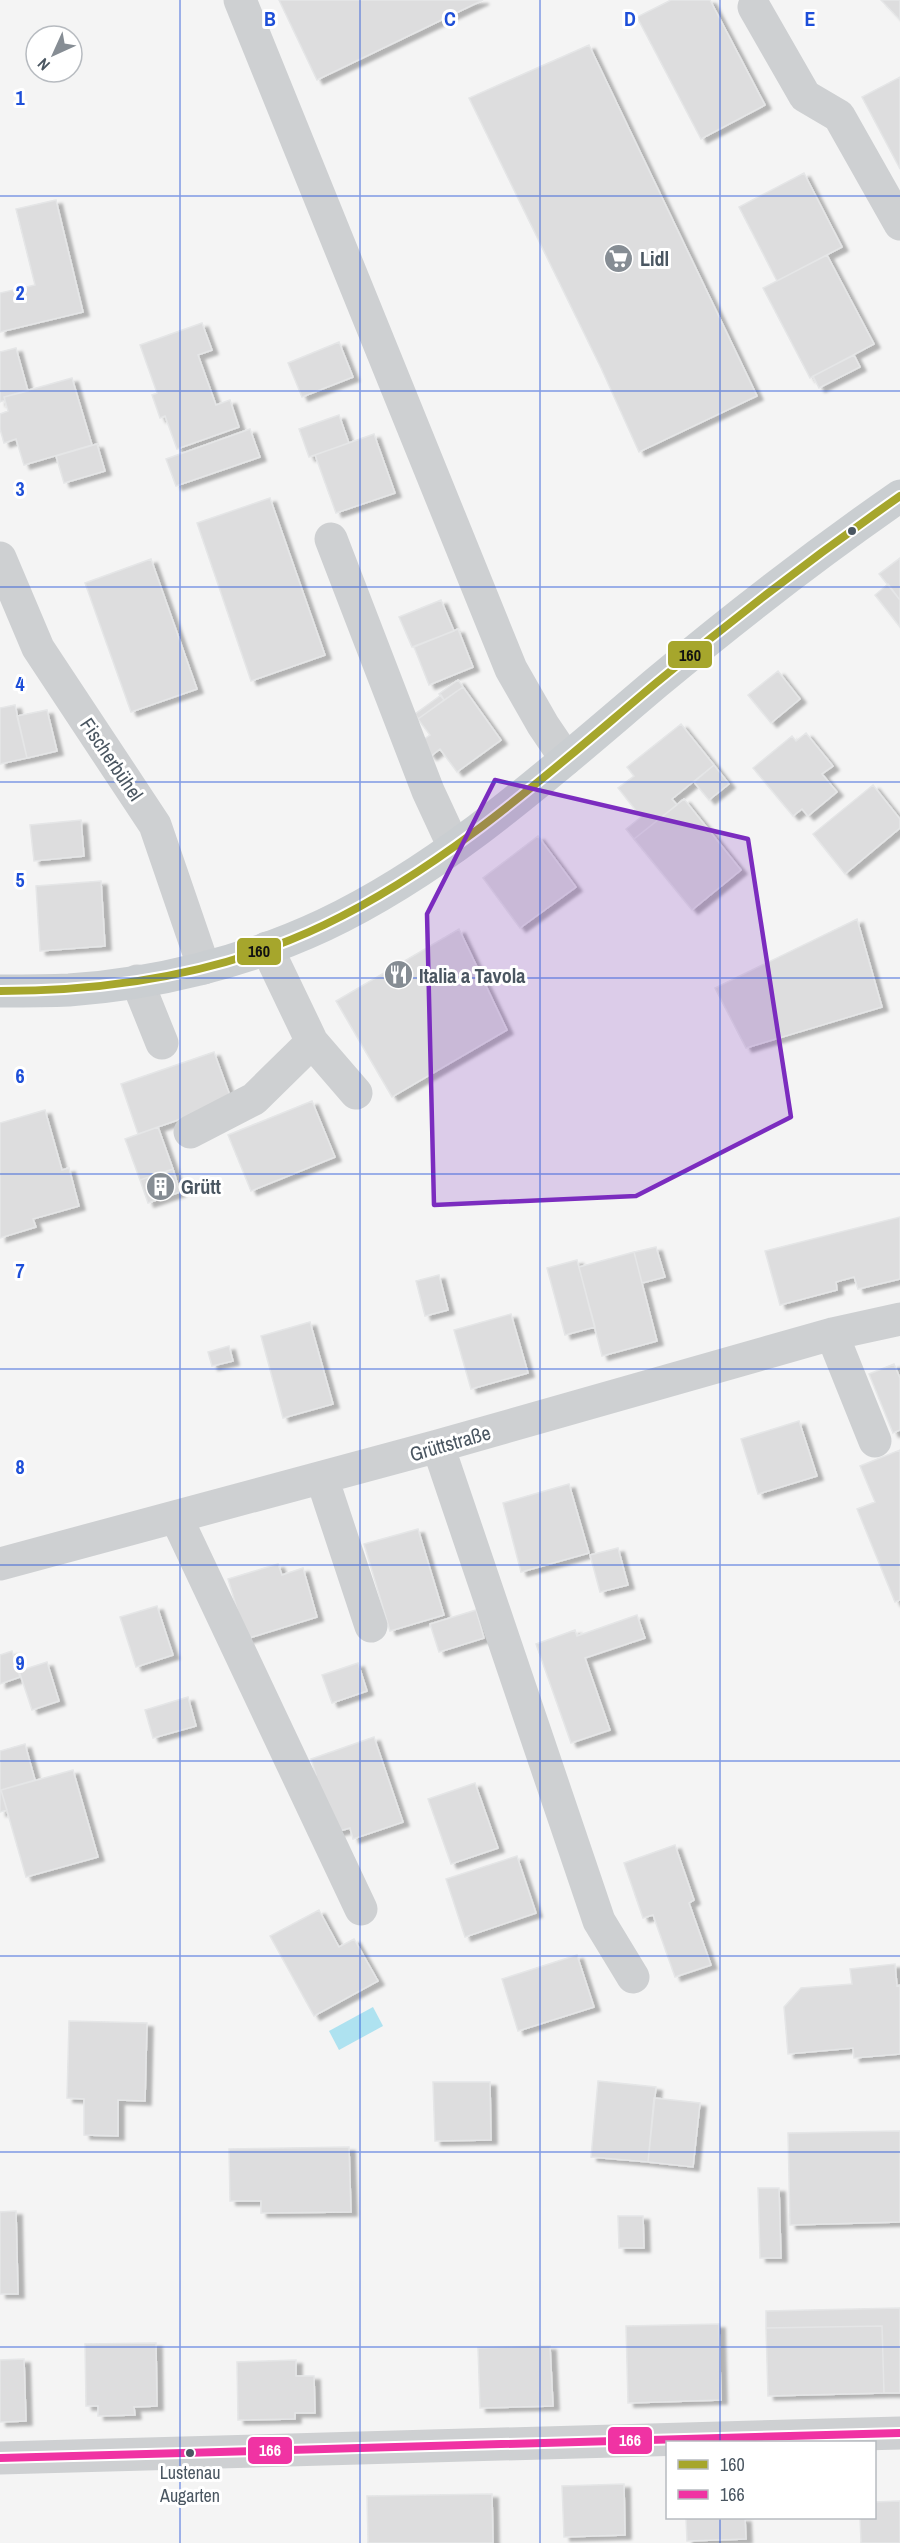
<svg xmlns="http://www.w3.org/2000/svg" width="900" height="2543" font-family="'Archivo Narrow',sans-serif">
  <style>
    .water { fill: #aee2f0 }
    .building { fill: #ddddde; stroke: #e5e6e7; stroke-width: 1.5; filter: url(#shadow) }
    .lines { fill: none; stroke-linecap: round; stroke-linejoin: round }
    .minor { stroke: #ced0d2; stroke-width: 33 }
    .major { stroke: #caced1; stroke-width: 33 }
    .bus-1-casing { stroke: #fff; stroke-width: 12 }
    .bus-2-casing { stroke: #fff; stroke-width: 12 }
    .bus-1 { stroke: #a6a62c; stroke-width: 8 }
    .bus-2 { stroke: #f033a3; stroke-width: 8 }
    .marked { fill: #7b2cbf; fill-opacity: 0.2; stroke: #7b2cbf; stroke-width: 4.5; stroke-linejoin: round }
    .grid { fill: none; stroke: #1d4ed8; stroke-width: 1.5; stroke-opacity: 0.55 }
    .bus-dot { fill: #4a5661; stroke: #fff; stroke-width: 2 }
    .labels { text-anchor: middle; dominant-baseline: central; stroke-width: 6; stroke-linejoin: round; paint-order: stroke }
    .bus-label { font-size: 18px; fill: #4a5661; stroke: #fff }
    .poi-label { font-size: 20px; font-weight: bold; fill: #4a5661; stroke: #fff; text-anchor: start }
    .street-label { font-size: 20px; fill: #4a5661; stroke: #fff }
    .grid-label { font-size: 20px; text-anchor: middle; font-weight: bold; fill: #1d4ed8; stroke: #fff; stroke-width: 6; stroke-linejoin: round; paint-order: stroke }
    .line-badge { stroke: #fff; stroke-width: 2 }
    .badge-label { font-size: 16px; text-anchor: middle; font-weight: bold; fill: #fff }
    .pale-badge-label { font-size: 16px; text-anchor: middle; font-weight: bold; fill: #111 }
  </style>
  <defs>
    <filter id="shadow"><feDropShadow dx="6" dy="4" stdDeviation="1.5" flood-color="#0004"/></filter>
  </defs>
  <rect width="100%" height="100%" fill="#f4f4f4"/>
  <path class="water" d="M373,2007l10,19 -44,24 -10,-19z"/>
  <path class="building" d="M279,0h204l-166,80z
    M671,0h39l55,105 -64,34 -64,-122z
    M881,0h19v20z
    M589,45l168,351 -118,56 -38,-84 -132,-270z
    M900,77v92l-38,-72z
    M804,173l38,74 -65,34 -38,-74z
    M56,200l27,112 -83,20v-39l35,-8 -19,-76z
    M827,255l47,89 -64,34 -47,-90z
    M202,323l10,27 -14,5 18,50 14,-5 9,27 -62,22 -12,-33 -5,2 -8,-23 5,-2 -17,-48z
    M339,342l14,35 -51,20 -14,-34z
    M16,348l12,43 -24,6 1,3 -5,2v-50z
    M854,355l6,12 -41,21 -6,-12z
    M72,378l20,67 -68,20 -8,-26 -12,4 -4,-14v-15l8,-3 -4,-14z
    M339,415l10,28 -40,14 -10,-28z
    M250,429l10,28 -84,29 -10,-27z
    M374,434l21,59 -59,20 -21,-58z
    M97,444l8,27 -41,12 -8,-27z
    M270,498l55,157 -74,26 -54,-158z
    M900,558v42l-21,-26z
    M151,559l46,130 -66,23 -46,-129z
    M888,584l12,16v27l-25,-32z
    M441,600l13,31 -42,16 -13,-30z
    M458,629l15,38 -44,18 -15,-38z
    M778,671l22,28 -29,24 -23,-28z
    M458,680l5,7 -19,13 -5,-6z
    M463,687l38,53 -44,32 -17,-23 -9,7 -11,-14 10,-7 -12,-16z
    M441,695l3,5 -26,19 -3,-5z
    M15,705l12,53 -27,6v-56z
    M47,710l10,41 -30,7 -10,-42z
    M681,724l33,41 -42,34 5,6 -43,34 -8,-10 15,-12 -23,-29 16,-12 -7,-9z
    M806,733l27,33 -11,8 15,18 -29,24 -6,-7 -9,7 -40,-48 39,-32 4,5z
    M714,765l15,19 -20,16 -15,-18z
    M873,785l27,34v9l-55,46 -32,-40z
    M684,799l57,71 -49,40 -58,-71z
    M81,820l3,36 -50,5 -4,-36z
    M538,836l38,51 -56,41 -37,-50z
    M101,881l4,65 -65,5 -4,-65z
    M857,919l25,88 -136,41 -31,-60z
    M459,929l48,101 -115,67 -56,-96z
    M214,1052l18,49 -94,33 -17,-50z
    M312,1101l23,56 -84,34 -23,-56z
    M45,1110l17,60 7,-2 10,38 -46,13 3,8 -36,11v-115z
    M158,1127l15,42 -33,11 -15,-41z
    M173,1169l7,23 -32,11 -8,-23z
    M900,1217v62l-42,10 -4,-12 -18,5 1,8 -57,15 -15,-54z
    M656,1247l9,30 -23,6 -8,-31z
    M634,1252l23,89 -55,15 -23,-89z
    M577,1260l18,67 -30,8 -18,-67z
    M439,1275l9,35 -23,6 -9,-35z
    M511,1314l17,59 -57,16 -17,-59z
    M310,1322l23,82 -50,14 -22,-82z
    M229,1346l4,15 -21,5 -4,-14z
    M894,1364l6,14v52l-7,3 -24,-59z
    M799,1421l18,55 -59,18 -17,-55z
    M900,1450v150l-5,2 -38,-93 18,-7 -15,-36z
    M569,1484l20,69 -68,19 -18,-69z
    M418,1529l26,86 -54,16 -26,-87z
    M618,1548l10,37 -28,7 -10,-37z
    M278,1564l4,11 21,-7 14,49 -71,22 -18,-60z
    M157,1606l16,49 -37,12 -16,-50z
    M476,1610l8,28 -45,14 -9,-28z
    M637,1615l8,23 -60,20 25,72 -39,13 -35,-99 39,-14 2,6z
    M12,1651l8,26 -20,7v-29z
    M47,1662l12,39 -27,9 -13,-39z
    M358,1663l9,28 -35,12 -10,-28z
    M188,1697l8,29 -43,12 -8,-28z
    M374,1737l29,85 -50,17 -3,-11 -14,4 -26,-56 6,-1 -5,-16z
    M25,1744l10,36 -34,10 6,20 -7,2v-61z
    M73,1770l25,87 -72,20 -25,-87z
    M475,1783l23,65 -47,16 -23,-65z
    M675,1845l19,55 -5,3 22,62 -36,12 -22,-62 -10,3 -19,-55z
    M517,1856l19,57 -71,24 -19,-58z
    M319,1910l20,37 15,-8 24,42 -64,35 -44,-80z
    M577,1955l17,52 -76,24 -16,-52z
    M895,1964l2,22 3,-1v69l-46,4 -1,-10 -65,6 -4,-47 17,-19 51,-4 -2,-15z
    M69,2021l78,2 -2,78 -27,-1v36l-34,-1v-36l-17,-1z
    M598,2081l58,6 -8,75 -57,-5z
    M433,2082h57l1,58 -56,1z
    M654,2098l46,5 -7,64 -45,-5z
    M900,2131v91l-110,3 -2,-92z
    M349,2147l2,65 -90,1v-12h-31l-1,-52z
    M758,2188h21l2,70h-21z
    M16,2211l2,83h-18v-82z
    M618,2216h25l1,32h-25z
    M900,2308v85h-16l-2,-67 -116,2v-17z
    M719,2324l2,76 -93,3 -2,-77z
    M882,2326l2,67 -116,3 -2,-68z
    M156,2343l1,63 -23,1 1,8 -37,1v-10h-12l-1,-62z
    M550,2346l3,60 -73,2 -2,-60z
    M24,2359l2,62 -26,1v-62z
    M296,2360v16h18l1,37h-20v6l-57,1 -1,-58z
    M624,2484l1,51 -61,2 -2,-51z
    M492,2494l1,49h-125l-1,-47z
    M900,2501v42h-39l-1,-25h14v-16z
    M686,2518h59l1,21 -59,2z"/>
  <g class="lines">
    <path class="minor" d="M240,0l271,669 32,56 23,34
      M754,7l51,89 34,20 61,108
      M331,539l97,252 26,56
      M0,558l38,90 117,177 49,143
      M267,948l45,94 44,51
      M137,981l25,62
      M190,1132l64,-33 58,-57
      M832,1334l43,107
      M438,1446l161,475 34,56
      M322,1478l49,148
      M176,1517l185,392
      M0,1564l438,-118 394,-112 68,-15
      M0,2458l900,-25"/>
    <path class="major" d="M0,991c23,0 46,0 69,-1 87,-6 176,-28 255,-65 124,-59 228,-154 332,-242 79,-66 159,-128 244,-187"/>
    <defs>
      <path id="bus-1" d="M0,991c112,0 222,-17 324,-66 125,-60 227,-154 332,-242 79,-66 160,-128 244,-187"/>
      <path id="bus-2" d="M0,2458l900,-25"/>
    </defs>
    <use href="#bus-1" class="bus-1-casing"/>
    <use href="#bus-2" class="bus-2-casing"/>
    <use href="#bus-1" class="bus-1"/>
    <use href="#bus-2" class="bus-2"/>
  </g>
  <path class="marked" d="M495,780l253,59 43,278 -155,79 -202,9 -7,-291z"/>
  <path class="grid" d="M180,0v2543M360,0v2543M540,0v2543M720,0v2442M0,196h900M0,391h900M0,587h900M0,782h900M0,978h900M0,1174h900M0,1369h900M0,1565h900M0,1761h900M0,1956h900M0,2152h900M0,2347h900M720,2518v25"/>
  <defs>
    <symbol id="supermarket-disc" viewBox="-11 -11 22 22"><circle r="9.5" fill="#868d94" stroke="#fff"/><path d="M-6-5.5h2.5l.6 2H6L4.5 2H-2.5L-4.4-4H-6ZM-1.5 3.2a1.3 1.3 0 1 0 .1 0ZM3 3.2a1.3 1.3 0 1 0 .1 0Z" fill="#fff"/></symbol>
    <symbol id="restaurant-disc" viewBox="-11 -11 22 22"><circle r="9.5" fill="#868d94" stroke="#fff"/><path d="M-5-6h1v4h1v-4h1v4h1v-4h1v5L-1.5 .5V6h-2V.5L-5-1ZM5-6V6H3V1.5H1.5Q1.5-4 5-6Z" fill="#fff"/></symbol>
    <symbol id="building-disc" viewBox="-11 -11 22 22"><circle r="9.5" fill="#868d94" stroke="#fff"/><path d="M-4-6H4V6H1V3H-1V6H-4ZM-2.5-4.3h1.7v1.8h-1.7ZM.8-4.3h1.7v1.8H.8ZM-2.5-1h1.7V.8h-1.7ZM.8-1h1.7V.8H.8Z" fill="#fff"/></symbol>
  </defs>
  <g fill-rule="evenodd">
    <use href="#supermarket-disc" x="602" y="242" width="33" height="33"/>
    <use href="#restaurant-disc" x="382" y="958" width="33" height="33"/>
    <use href="#building-disc" x="144" y="1170" width="33" height="33"/>
  </g>
  <g class="bus-dot">
    <circle cx="852" cy="531" r="5"/>
    <circle cx="190" cy="2453" r="5"/>
  </g>
  <g class="labels">
    <g class="bus-label">
      <text x="190" y="2472">Lustenau<tspan x="190" dy="23">Augarten</tspan></text>
    </g>
    <g class="poi-label">
      <text x="640" y="258">Lidl</text>
      <text x="419" y="975">Italia a Tavola</text>
      <text x="181" y="1186">Grütt</text>
    </g>
    <g class="street-label">
      <text transform="translate(112 759) rotate(56)">Fischerbühel</text>
      <text transform="translate(450 1443) rotate(-16)">Grüttstraße</text>
    </g>
  </g>
  <g class="grid-label">
    <text x="270" y="26">B</text>
    <text x="450" y="26">C</text>
    <text x="630" y="26">D</text>
    <text x="810" y="26">E</text>
    <text x="20" y="105">1</text>
    <text x="20" y="300">2</text>
    <text x="20" y="496">3</text>
    <text x="20" y="691">4</text>
    <text x="20" y="887">5</text>
    <text x="20" y="1083">6</text>
    <text x="20" y="1278">7</text>
    <text x="20" y="1474">8</text>
    <text x="20" y="1670">9</text>
  </g>
  <g class="line-badge">
    <rect x="667" y="640" width="46" height="29" rx="6" fill="#a6a62c"/>
    <rect x="236" y="937" width="46" height="29" rx="6" fill="#a6a62c"/>
    <rect x="607" y="2426" width="46" height="29" rx="6" fill="#f033a3"/>
    <rect x="247" y="2436" width="46" height="29" rx="6" fill="#f033a3"/>
  </g>
  <g class="badge-label">
    <text x="630" y="2446">166</text>
    <text x="270" y="2456">166</text>
  </g>
  <g class="pale-badge-label">
    <text x="690" y="661">160</text>
    <text x="259" y="957">160</text>
  </g>
  <rect x="666" y="2441" width="210" height="78" fill="#ffffff" stroke="#b7bbc0" stroke-width="1.5"/>
  <rect x="678" y="2460" width="30" height="9" fill="#a6a62c" stroke="#b7bbc0" stroke-width="1.5"/>
  <text x="720" y="2471" font-size="18" fill="#4a5661">160</text>
  <rect x="678" y="2490" width="30" height="9" fill="#f033a3" stroke="#b7bbc0" stroke-width="1.5"/>
  <text x="720" y="2501" font-size="18" fill="#4a5661">166</text>
  <g transform="translate(54 54) rotate(225)"><circle r="28" fill="#ffffff" stroke="#b7bbc0" stroke-width="1.5"/>
  <path d="M0-4.5L10 22L0 15L-10 22Z" fill="#868d94"/>
  <text y="-9" font-size="16" font-weight="bold" text-anchor="middle" fill="#4a5661">N</text>
  </g>
</svg>
